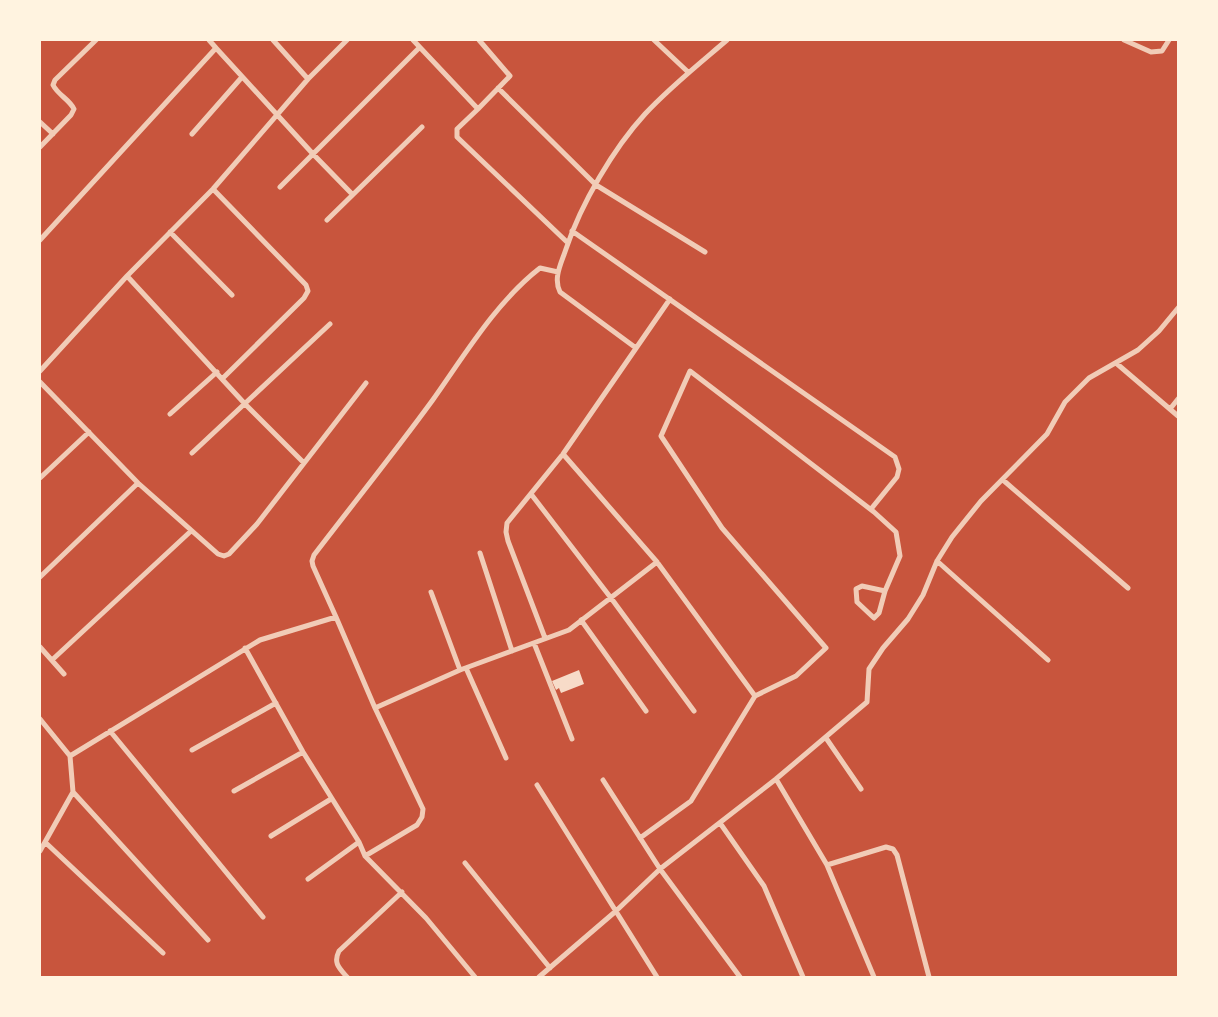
<svg xmlns="http://www.w3.org/2000/svg" width="1218" height="1017" font-family="'Space Grotesk',sans-serif">
  <style>
    .building { fill: #f7dbc8 }
    .lines { fill: none; stroke-linecap: round; stroke-linejoin: round }
    .minor { stroke: #f1ccb7; stroke-width: 5 }
  </style>
  <rect width="100%" height="100%" fill="#c8553d"/>
  <path class="building" d="M579,670l5,14 -23,9 -2,-5 -3,2 -4,-9z"/>
  <g class="lines">
    <path class="minor" d="M413,40l65,69 32,-33 -31,-36
      M654,40l34,32
      M1124,40l27,12 11,-1 7,-11
      M216,48l97,106 106,-106
      M308,79l39,-39
      M498,88l98,97 109,67
      M478,109l-21,20v8l111,106
      M40,122l13,12
      M192,134l50,-57
      M40,147l31,-32 3,-6c-5,-10 -16,-14 -21,-24l2,-5 41,-40
      M280,187l33,-33 39,40
      M213,189l93,96 2,6 -4,7 -81,80
      M327,220l95,-93
      M572,231l323,226 4,12 -2,8 -26,32
      M170,232l62,63
      M40,240l176,-192 -7,-8
      M127,276l118,128 59,59
      M636,348l-76,-56c-7,-14 1,-28 6,-43 15,-45 47,-100 79,-135 25,-27 54,-50 82,-74
      M1116,363l62,53
      M40,371l87,-95 86,-87 95,-110 -35,-39
      M40,382l98,101 80,71 6,2 5,-2 28,-30 109,-141
      M1170,409l8,-10
      M170,414l47,-42
      M192,453l138,-129
      M563,454l94,108
      M40,478l49,-46
      M1003,480l125,108
      M531,494l80,104 83,113
      M480,553l32,98
      M937,561l111,99
      M40,577l98,-94
      M431,592l29,78
      M336,617l-23,-51 -1,-5 2,-6c39,-51 80,-102 118,-154 32,-45 64,-99 108,-133l18,4
      M581,620l65,91
      M545,638l-37,-97 -2,-9 1,-9 56,-69 107,-155
      M534,643l38,96
      M40,647l24,27
      M245,648l58,104 56,90 6,14 61,62 49,59
      M52,660l139,-129
      M466,668l40,90
      M40,719l30,37 3,36 -33,59
      M110,731l153,186
      M826,738l35,51
      M192,750l84,-47
      M70,756l190,-116 76,-23 39,91 85,-38 109,-40 88,-68 98,134
      M776,779l51,86 47,112
      M603,780l57,89 80,108
      M537,785l120,192
      M234,791l69,-39
      M73,792l135,148
      M720,823l44,63 39,91
      M271,836l60,-37
      M640,838l51,-37 64,-105 41,-20 30,-28 -104,-120 -61,-92 29,-65 184,141 22,20 4,24 -15,35 -6,22 -5,5 -17,-16 -1,-13 6,-3 23,5
      M46,843l117,110
      M365,856l52,-31 5,-8 1,-8 -48,-101
      M465,863l85,105
      M827,865l59,-18 7,2 4,6 32,122
      M308,879l51,-37
      M347,977c-8,-9 -14,-14 -8,-26l63,-59
      M539,977l77,-66 44,-42 116,-90 91,-77 2,-33 14,-21 25,-29 15,-24 14,-34 15,-24 29,-36 66,-67 18,-32 24,-24 49,-28 21,-19 19,-23"/>
  </g>
  <rect width="1218" height="1017" fill="none" stroke="#fff3e0" stroke-width="82"/>
</svg>
